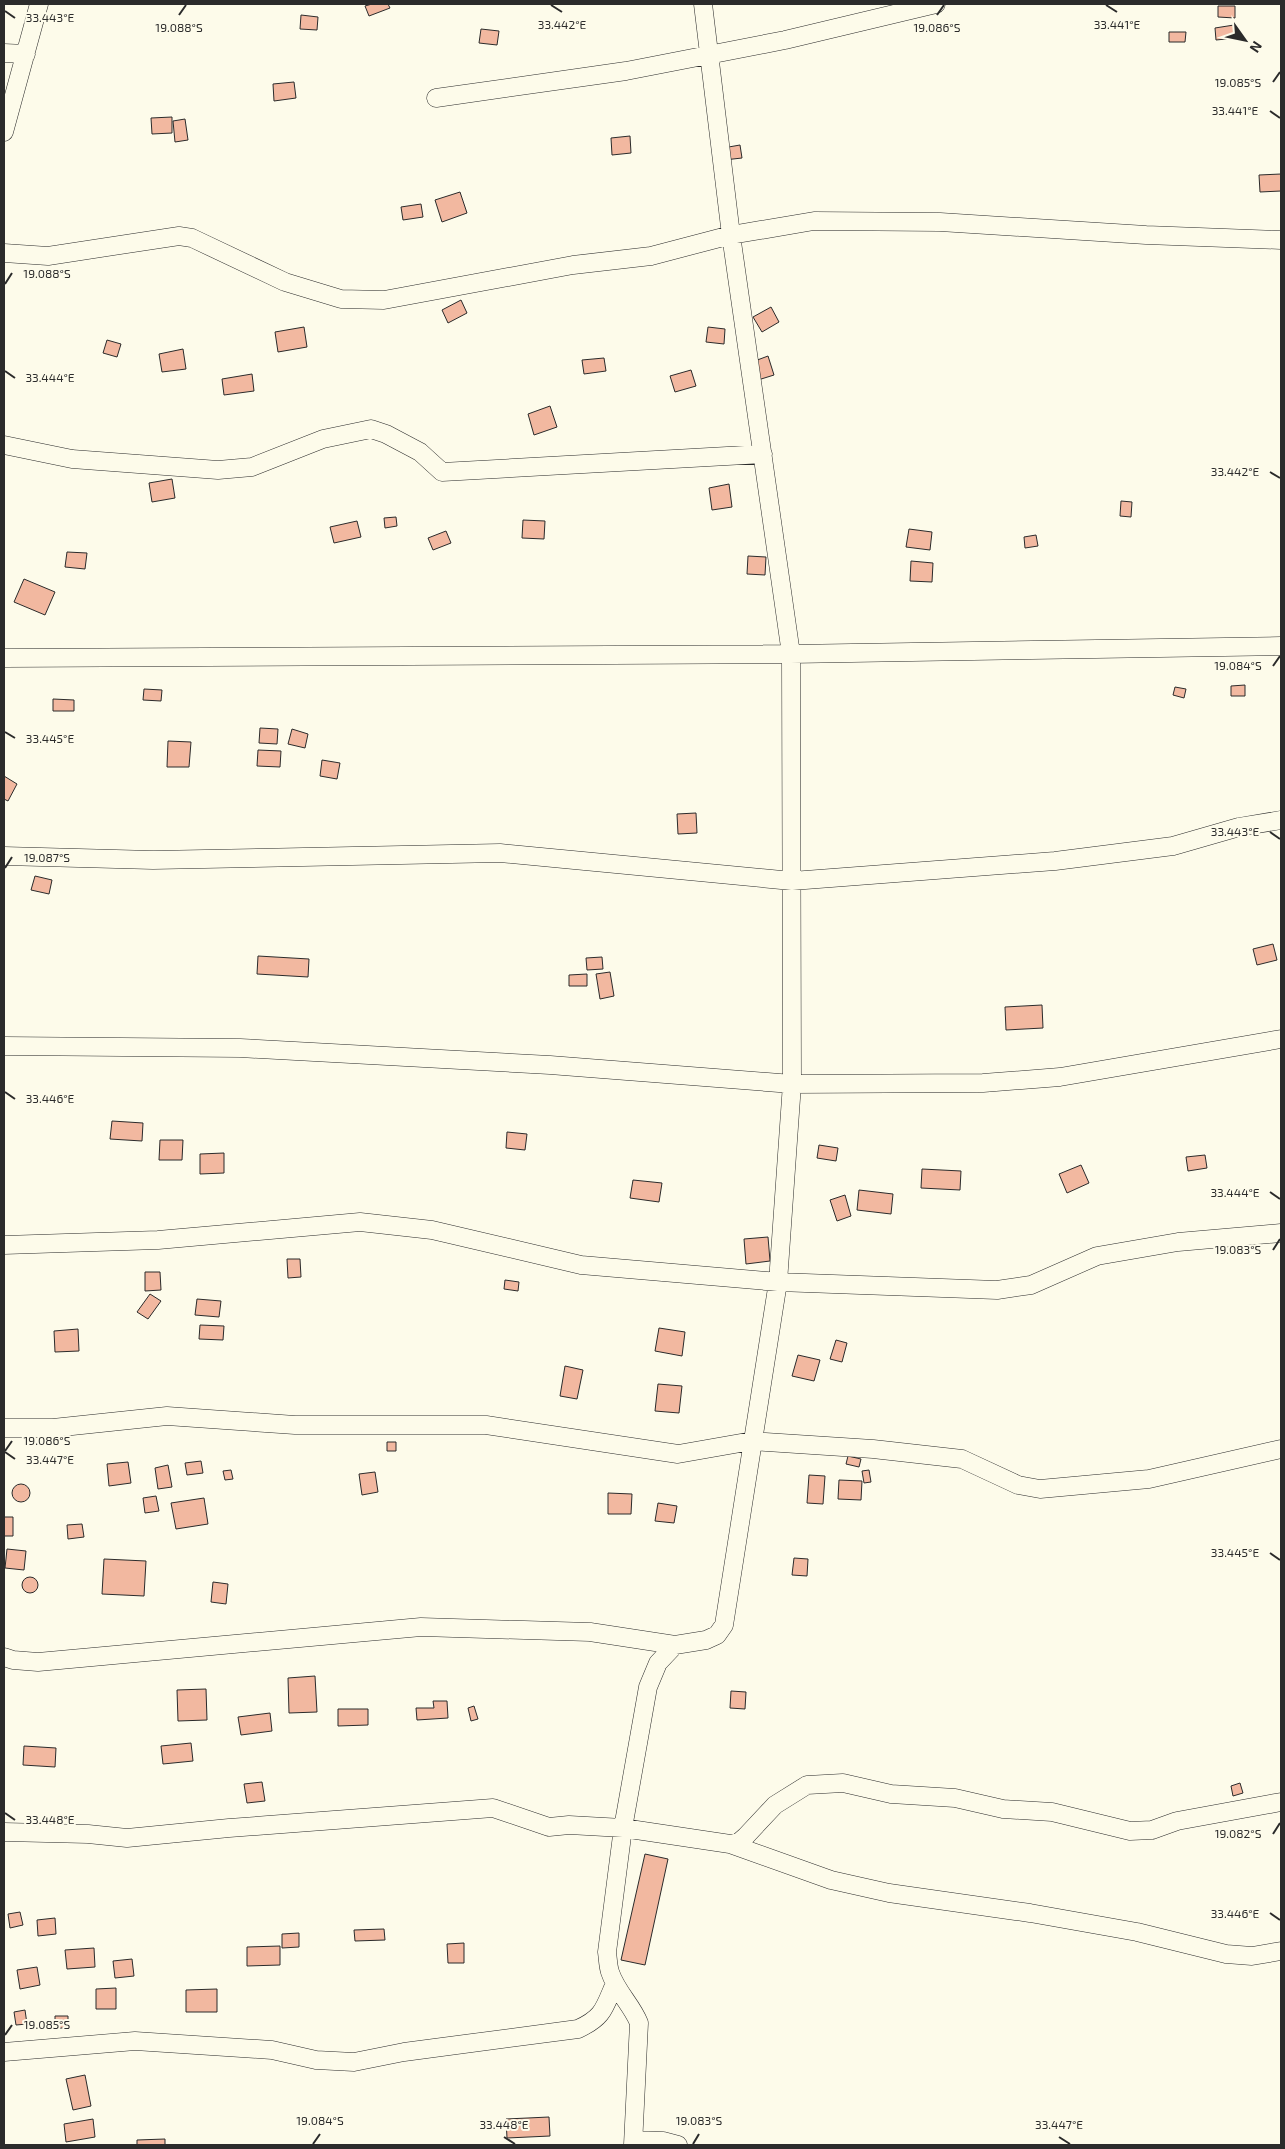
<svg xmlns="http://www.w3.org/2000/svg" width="1285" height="2149" font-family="'Exo 2',sans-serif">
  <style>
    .building { fill: #f2b8a0; stroke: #2b2b2b }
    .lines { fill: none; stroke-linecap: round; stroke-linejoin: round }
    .street-casing { stroke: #2b2b2b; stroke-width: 19 }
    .street { stroke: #fdfbea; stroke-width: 18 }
    .ticks { fill: none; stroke: #2b2b2b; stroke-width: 2 }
    .ticks-label { font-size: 12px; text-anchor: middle; fill: #2b2b2b; stroke: #fdfbea; stroke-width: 4; stroke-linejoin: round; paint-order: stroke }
  </style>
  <rect width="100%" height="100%" fill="#fdfbea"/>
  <path class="building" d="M372,4h16l2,4 -21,8 -4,-10z
    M1218,6h17v12l-17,-1z
    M301,15l17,2 -1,13 -17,-1z
    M1234,25l2,13 -20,2 -1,-12z
    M481,29l18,2 -2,14 -18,-2z
    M1169,32h17l-1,10h-16z
    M294,82l2,16 -22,3 -1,-17z
    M172,117v16l-20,1 -1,-16z
    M185,119l3,21 -13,2 -2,-21z
    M630,136l1,17 -19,2 -1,-17z
    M740,145l2,13 -18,2 -1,-12z
    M1281,174v17l-21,1 -1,-17z
    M460,192l7,21 -25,9 -7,-22z
    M421,204l2,13 -20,3 -2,-13z
    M461,300l6,13 -19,10 -6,-13z
    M771,307l8,15 -17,10 -9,-15z
    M304,327l3,20 -29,5 -3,-20z
    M708,327l17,2 -1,15 -18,-2z
    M107,340l14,4 -4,13 -14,-4z
    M183,349l3,20 -24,3 -3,-18z
    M768,356l6,19 -16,5 -6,-18z
    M604,358l2,13 -22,3 -2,-14z
    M691,370l5,16 -21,6 -5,-16z
    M252,374l2,17 -30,4 -2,-16z
    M550,406l7,21 -23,8 -6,-21z
    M172,479l3,19 -23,4 -3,-19z
    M729,484l3,23 -20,3 -3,-22z
    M1121,501l11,1 -1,15 -11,-1z
    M396,517l1,9 -12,2 -1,-10z
    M523,520l22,1 -1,18 -22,-1z
    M357,521l4,16 -27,6 -4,-16z
    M909,529l23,3 -2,18 -24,-3z
    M446,531l5,12 -18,7 -5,-12z
    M1036,535l2,11 -13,2 -1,-11z
    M67,552l20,1 -2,16 -20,-2z
    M748,556l18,1 -1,18 -18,-1z
    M911,561l22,2 -1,19 -22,-1z
    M24,579l31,13 -10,23 -31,-13z
    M1245,685v11h-14v-10z
    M1175,687l11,2 -2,9 -11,-3z
    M144,689l18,1 -1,11 -18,-1z
    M53,699l21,1v11h-21z
    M260,728l18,1 -1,15 -18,-1z
    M292,729l16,5 -3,14 -17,-4z
    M168,741l23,1 -2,25h-22z
    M258,750l23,1 -1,16 -23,-1z
    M322,760l18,3 -3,16 -17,-3z
    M4,776l13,8 -9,17 -4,-2z
    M696,813l1,20 -19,1 -1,-20z
    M35,876l17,4 -3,14 -18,-4z
    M1273,944l4,16 -20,5 -4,-16z
    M258,956l51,3 -1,18 -51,-3z
    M602,957l1,12 -16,1 -1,-12z
    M610,972l4,24 -14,3 -4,-25z
    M587,974v12h-18v-11z
    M1042,1005l1,23 -37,2 -1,-23z
    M112,1121l31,2 -1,18 -32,-2z
    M507,1132l20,2 -2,16 -19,-2z
    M160,1140h23l-1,20h-23z
    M819,1145l19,3 -2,13 -19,-3z
    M224,1153v20l-24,1v-20z
    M1205,1155l2,13 -19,3 -2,-14z
    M1081,1165l8,18 -22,10 -8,-19z
    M922,1169l39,2 -1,19 -39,-2z
    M633,1180l29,3 -3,19 -29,-4z
    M859,1190l34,4 -2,20 -34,-4z
    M845,1195l6,21 -14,5 -7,-21z
    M768,1237l2,24 -24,3 -2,-25z
    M287,1259h13l1,18 -13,1z
    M145,1272h15l1,18 -16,1z
    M505,1280l14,2 -1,9 -14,-2z
    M150,1294l11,7 -13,18 -11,-7z
    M197,1299l24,2 -2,16 -24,-2z
    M200,1325l24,1 -1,14 -24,-1z
    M659,1328l26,4 -3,24 -27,-5z
    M78,1329l1,22 -24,1 -1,-21z
    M836,1340l11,3 -5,19 -12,-3z
    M798,1355l22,5 -6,21 -22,-5z
    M565,1366l18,4 -6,29 -17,-3z
    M658,1384l24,2 -3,27 -24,-2z
    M387,1442h9v9h-9z
    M848,1456l13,3 -2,8 -13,-3z
    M201,1461l2,12 -16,2 -2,-12z
    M128,1462l3,21 -22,3 -2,-22z
    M168,1465l4,22 -14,2 -3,-21z
    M231,1470l2,9 -8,1 -2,-9z
    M869,1470l2,12 -7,1 -2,-12z
    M375,1472l3,20 -16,3 -3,-21z
    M809,1475l16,1 -2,28 -16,-1z
    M839,1480l23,1 -1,19 -23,-1z
    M12 1493a9 9 0 1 1 18 0a9 9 0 1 1-18 0Z
    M608,1493l24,1 -1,20h-23z
    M156,1496l3,15 -14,2 -2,-15z
    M204,1498l4,26 -32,5 -5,-26z
    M658,1503l19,3 -3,17 -19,-2z
    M4,1517h9v19h-9z
    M82,1524l2,13 -16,2 -1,-14z
    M7,1549l19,2 -2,19 -19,-2z
    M794,1558l14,1 -1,17 -15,-1z
    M104,1559l42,2 -2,35 -42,-2z
    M22 1585a8 8 0 1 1 16 0a8 8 0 1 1-16 0Z
    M213,1582l15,2 -2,20 -15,-2z
    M315,1676l2,36 -28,1 -1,-35z
    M206,1689l1,31 -29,1 -1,-31z
    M731,1691l15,1 -1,17 -15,-1z
    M433,1701h14l1,17 -31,2 -1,-12h18z
    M474,1706l4,13 -7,2 -3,-13z
    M338,1709h30v16l-30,1z
    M270,1713l2,18 -31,4 -3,-18z
    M191,1743l2,18 -30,3 -2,-18z
    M24,1746l32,2 -1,19 -32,-2z
    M262,1782l3,19 -18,2 -3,-19z
    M1240,1783l3,10 -10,3 -2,-10z
    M645,1854l23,5 -23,106 -24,-5z
    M20,1912l3,13 -13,3 -2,-14z
    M55,1918l1,16 -18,2 -1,-16z
    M384,1929l1,11 -30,1 -1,-11z
    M299,1933v14l-17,1v-14z
    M464,1943v20h-16l-1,-19z
    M280,1946v19l-33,1v-19z
    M94,1948l1,19 -28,2 -2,-19z
    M132,1959l2,17 -19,2 -2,-17z
    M37,1967l3,18 -20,4 -3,-19z
    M116,1988v21h-20v-20z
    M217,1989v23h-31v-22z
    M25,2010l2,14 -11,1 -2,-13z
    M55,2016h13v12h-13z
    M85,2075l6,31 -18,4 -7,-31z
    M549,2117l1,19 -43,2 -1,-19z
    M93,2119l2,18 -29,5 -2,-18z
    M165,2139v6h-28v-5z"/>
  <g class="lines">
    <defs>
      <path id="street" d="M4,53l22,1
        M436,98l190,-27 159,-31 151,-36
        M4,132l35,-128
        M4,253l44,3 131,-20 13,2 93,44 56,17 43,1 189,-35 78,-9 80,-21 83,-14 126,1 206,13 135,5
        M4,445l68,14 146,11 34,-3 71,-28 48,-10 15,5 34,18 22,20 321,-18
        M4,658l787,-4 490,-8
        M4,856l149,4 347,-7 292,28 263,-20 118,-15 66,-19 42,-7
        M4,1046l236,2 310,17 242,19 191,-1 77,-6 221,-38
        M4,1245l154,-5 202,-18 72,8 149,35 197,17 219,8 34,-5 66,-29 81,-14 103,-9
        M4,1428h49l114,-12 128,9h191l192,29 74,-13 121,8 89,10 56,26 22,4 109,-10 132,-30
        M4,1657l9,3 25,2 383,-35 169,5 85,13 31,-5 11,-5 7,-10 54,-343 14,-198 -1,-430 -60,-419 -28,-231
        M4,1832l84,2 39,4 102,-10 264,-20 56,19 20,-2 54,3 107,16 9,-2 7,-6 29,-31 32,-20 36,-2 48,11 64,4 48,11 49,3 78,19 22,-1 25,-9 104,-19
        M730,1844l101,36 58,13 141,20 107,19 89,22 26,2 29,-5
        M4,2052l131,-11 137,9 44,10 38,2 50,-10 174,-23c26,-12 26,-21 37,-46
        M634,2140l29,1 15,4
        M633,2145l6,-122c-7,-18 -23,-32 -29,-51 -2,-6 -2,-13 -3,-20l16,-124 25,-141 10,-24 17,-18"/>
    </defs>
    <use href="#street" class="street-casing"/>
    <use href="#street" class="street"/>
  </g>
  <path class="ticks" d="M551,5l11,7M1106,5l11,7M5,11l10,7M179,15l7,-10M937,15l7,-10M1273,82l7,-10M1270,111l10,7M5,284l7,-11M5,371l10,7M1270,472l10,6M1273,666l7,-10M5,732l10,6M1270,832l10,7M5,868l7,-11M5,1092l10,7M1270,1192l10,7M1273,1250l7,-11M5,1451l7,-10M5,1452l10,7M1270,1553l10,7M5,1813l10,7M1273,1834l7,-11M1270,1913l10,7M5,2035l7,-10M504,2137l11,7M1059,2137l11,7M313,2144l7,-10M693,2144l6,-10"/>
  <g class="ticks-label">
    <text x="50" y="22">33.443°E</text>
    <text x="562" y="29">33.442°E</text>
    <text x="1117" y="29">33.441°E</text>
    <text x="179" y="32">19.088°S</text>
    <text x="937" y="32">19.086°S</text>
    <text x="1238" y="87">19.085°S</text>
    <text x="1235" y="115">33.441°E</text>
    <text x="47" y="278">19.088°S</text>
    <text x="50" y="382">33.444°E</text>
    <text x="1235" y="476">33.442°E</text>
    <text x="1238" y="670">19.084°S</text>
    <text x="50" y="743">33.445°E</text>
    <text x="1235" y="836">33.443°E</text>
    <text x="47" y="862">19.087°S</text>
    <text x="50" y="1103">33.446°E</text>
    <text x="1235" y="1197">33.444°E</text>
    <text x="1238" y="1254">19.083°S</text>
    <text x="47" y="1445">19.086°S</text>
    <text x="50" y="1464">33.447°E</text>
    <text x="1235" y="1557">33.445°E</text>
    <text x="50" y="1824">33.448°E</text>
    <text x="1238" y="1838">19.082°S</text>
    <text x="1235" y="1918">33.446°E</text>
    <text x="47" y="2029">19.085°S</text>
    <text x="320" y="2125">19.084°S</text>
    <text x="699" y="2125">19.083°S</text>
    <text x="504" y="2129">33.448°E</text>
    <text x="1059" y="2129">33.447°E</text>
  </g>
  <rect width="1285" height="2149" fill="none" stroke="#2b2b2b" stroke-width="10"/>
  <g transform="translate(1245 40) rotate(123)" stroke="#fdfbea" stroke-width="4" paint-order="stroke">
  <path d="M0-4L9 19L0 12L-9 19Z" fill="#2b2b2b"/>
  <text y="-8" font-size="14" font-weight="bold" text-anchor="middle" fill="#2b2b2b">N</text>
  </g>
</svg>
